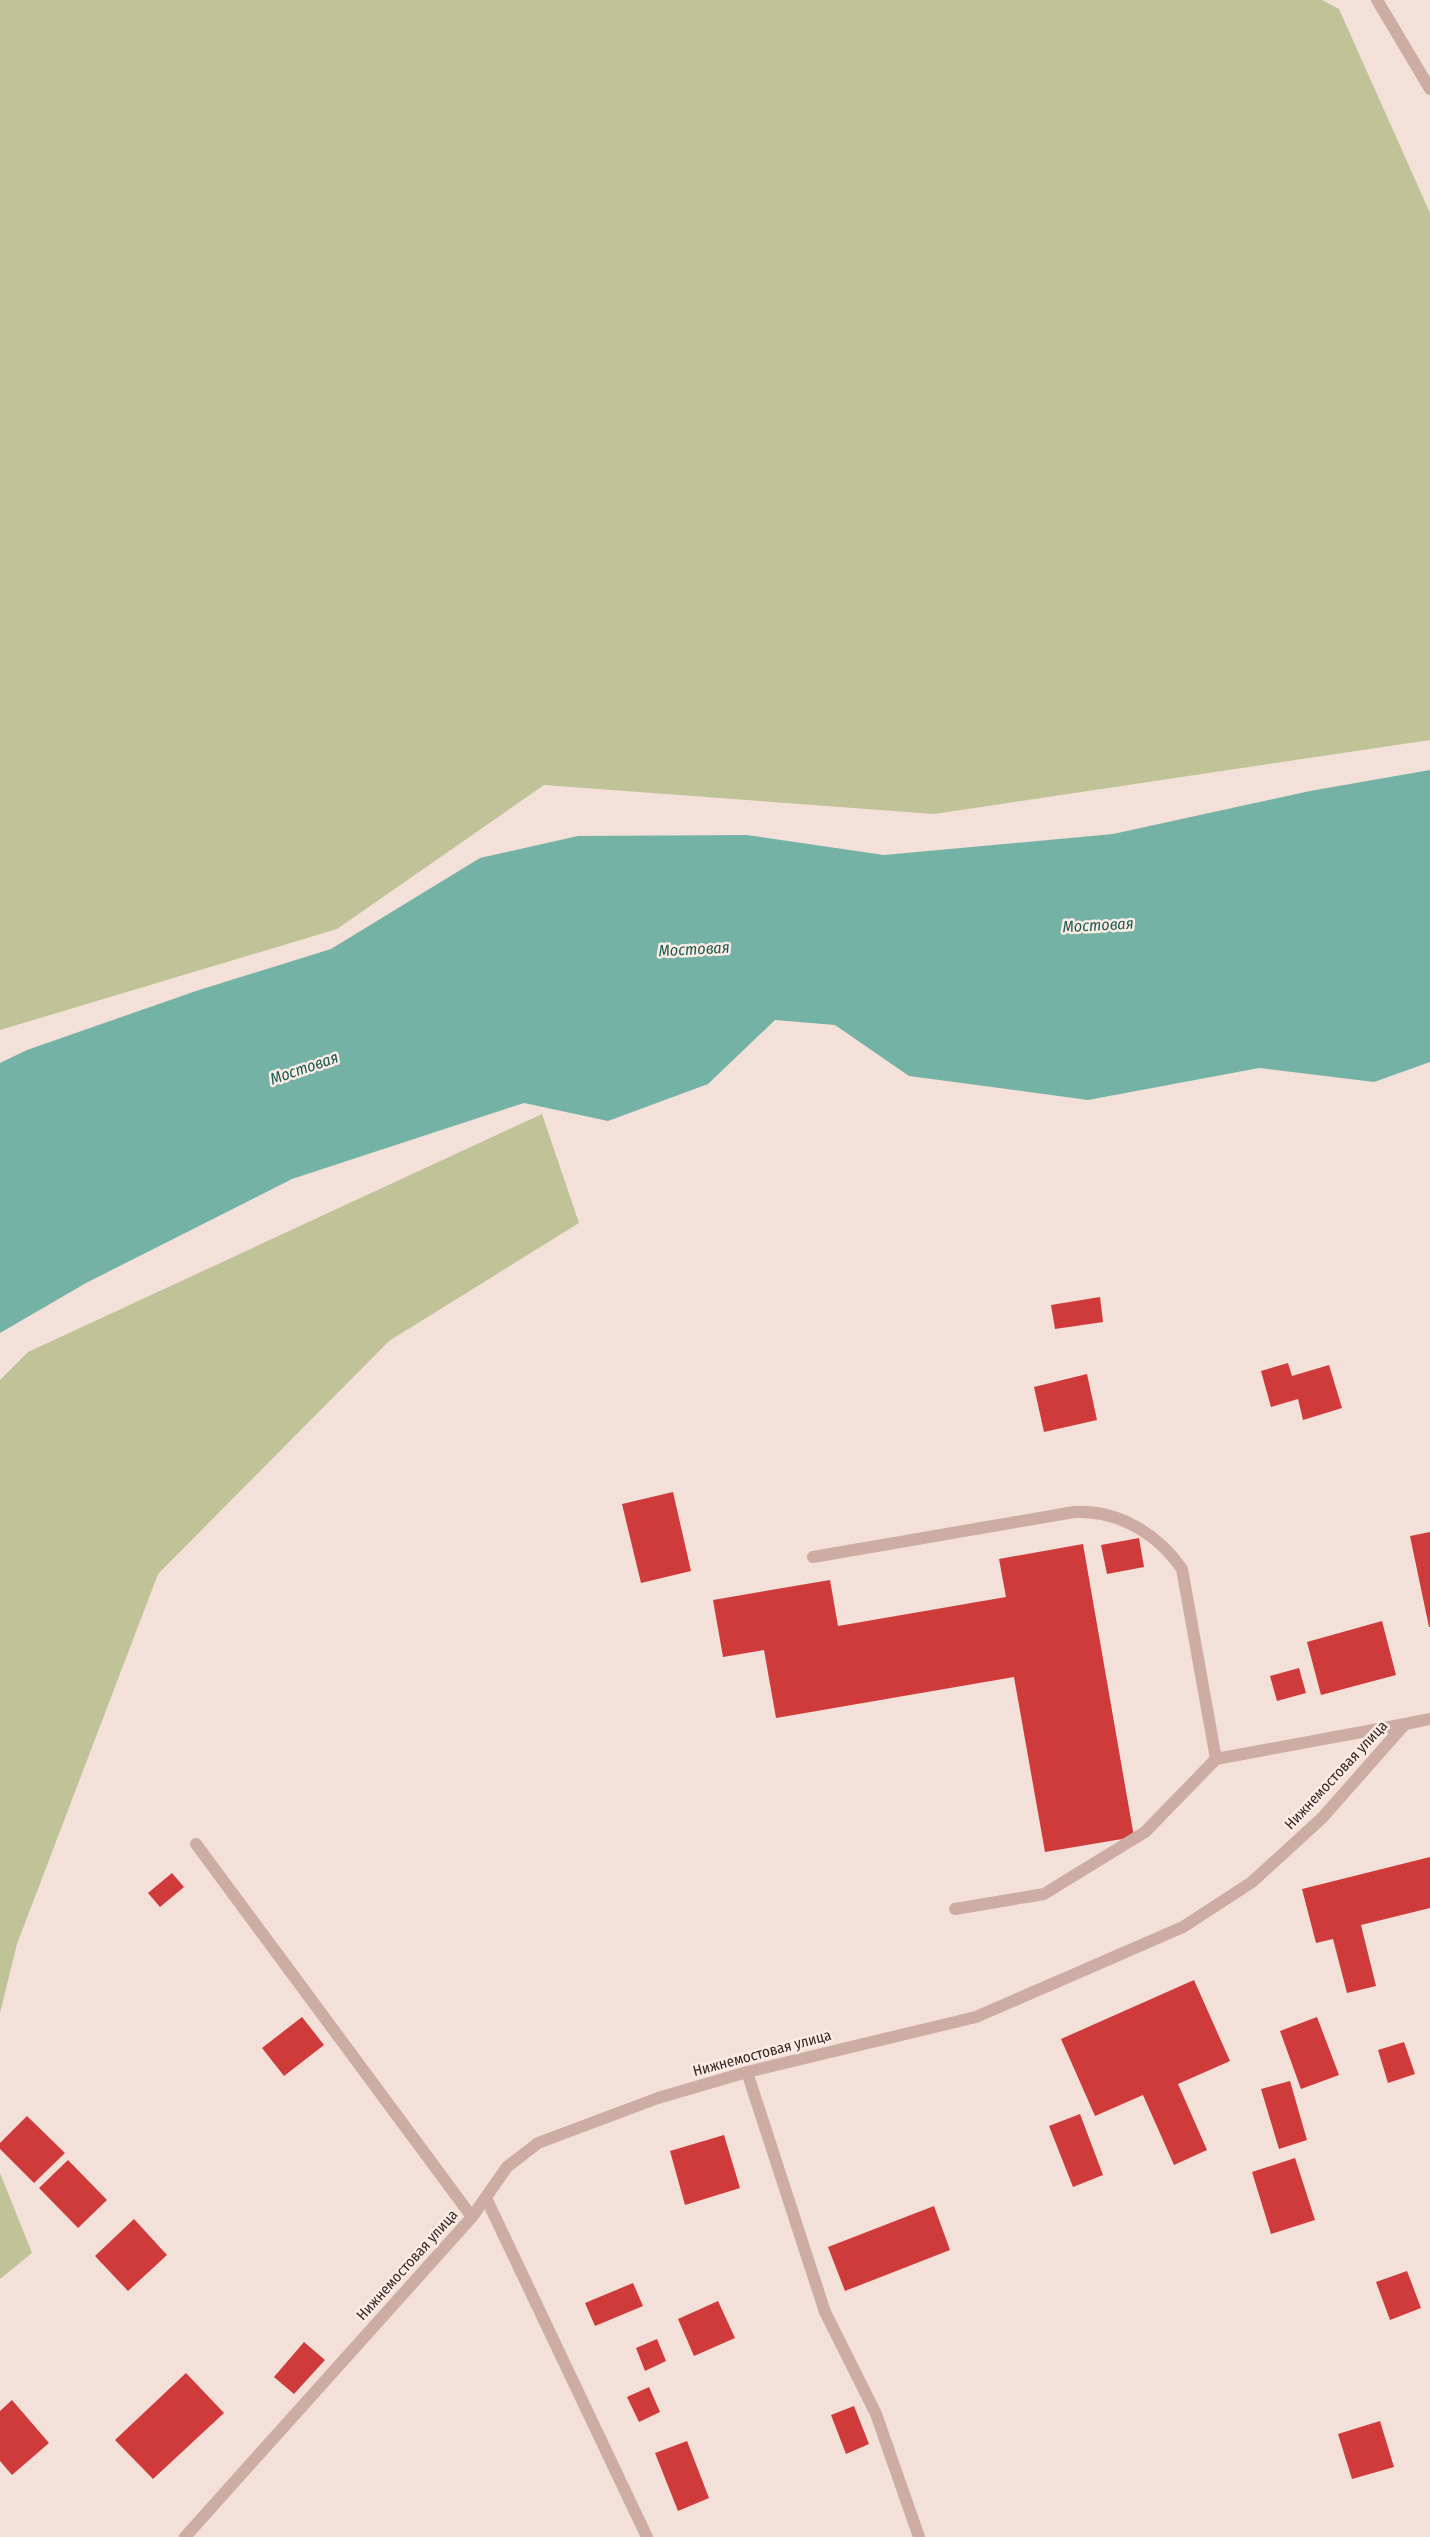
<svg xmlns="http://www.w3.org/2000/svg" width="1430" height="2537" font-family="'Fira Sans Condensed',sans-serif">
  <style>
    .green { fill: #bfc397 }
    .water { fill: #75b2a6 }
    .building { fill: #cf3a3a }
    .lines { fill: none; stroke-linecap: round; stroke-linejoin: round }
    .minor { stroke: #ccaca3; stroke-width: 12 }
    .labels { text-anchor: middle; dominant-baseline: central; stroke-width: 5; stroke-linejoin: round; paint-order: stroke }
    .street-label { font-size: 15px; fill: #372726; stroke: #fbebe5 }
    .water-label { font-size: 16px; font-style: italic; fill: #185b4f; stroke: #fbebe5 }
  </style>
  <rect width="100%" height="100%" fill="#f3e0d8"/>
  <path class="green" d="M0,0h1322l17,9 91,204v527l-496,74 -390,-29 -207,144 -337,101z
    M542,1114l37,109 -190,118 -231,233 -141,370 -17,69v-633l28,-28z
    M0,2173l32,80 -32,26z"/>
  <path class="water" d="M1430,770v292l-56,20 -115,-14 -171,32 -179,-24 -74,-51 -60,-5 -67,64 -100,37 -84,-18 -232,76 -206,104 -86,50v-270l27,-13 169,-59 135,-42 149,-91 98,-22 169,-1 137,20 229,-21 197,-43z"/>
  <path class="building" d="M1100,1297l3,25 -48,7 -4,-24z
    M1288,1363l4,13 37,-11 13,43 -39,12 -5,-21 -27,8 -10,-36z
    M1087,1374l10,46 -53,12 -10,-45z
    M673,1492l18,79 -50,12 -19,-79z
    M1430,1532v95h-1l-19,-91z
    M1139,1538l5,29 -37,7 -6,-29z
    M1083,1544l51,293 -89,15 -31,-175 -238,41 -12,-68 -41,7 -10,-57 117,-20 8,46 168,-29 -7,-38z
    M1382,1621l14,54 -75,20 -14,-53z
    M1299,1668l7,25 -29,8 -7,-25z
    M1430,1857v51l-69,17 15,61 -29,7 -14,-54 -17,4 -14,-54z
    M172,1873l12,14 -24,20 -12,-14z
    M1194,1980l36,81 -52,23 29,66 -33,15 -31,-70 -48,21 -34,-77z
    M302,2017l22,28 -40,31 -22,-28z
    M1317,2017l22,58 -38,14 -21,-58z
    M1404,2042l11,32 -27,9 -10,-33z
    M1290,2081l17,59 -28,9 -18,-60z
    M1080,2114l23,61 -30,12 -24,-61z
    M27,2116l38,37 -31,30 -34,-34v-6z
    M724,2135l16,53 -55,17 -15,-54z
    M1295,2158l20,62 -44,14 -19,-62z
    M68,2160l39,40 -29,28 -39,-40z
    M934,2206l16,44 -105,41 -17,-44z
    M134,2219l33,36 -39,36 -33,-35z
    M1407,2271l14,37 -31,12 -14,-38z
    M633,2283l10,23 -48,20 -10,-23z
    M718,2301l17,37 -41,18 -16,-37z
    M657,2339l9,22 -21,10 -9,-23z
    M304,2342l21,18 -31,34 -20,-17z
    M186,2373l38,40 -71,66 -38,-39z
    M649,2387l11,25 -21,10 -12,-25z
    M12,2400l37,43 -37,32 -12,-14v-50z
    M854,2406l15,38 -23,10 -15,-39z
    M1380,2421l14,46 -42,12 -14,-45z
    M687,2441l22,57 -31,13 -23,-58z"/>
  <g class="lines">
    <path class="minor" d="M1377,0l53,89
      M813,1557l261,-45c44,-2 83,21 108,57l34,190 189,-35
      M196,1844l276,373
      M955,1909l89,-15 101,-62 71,-73
      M747,2072l78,240 51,102 43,123
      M486,2198l161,339
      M185,2537l287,-320 35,-50 31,-24 120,-45 89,-26 229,-55 207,-90 69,-45 70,-64 83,-94 25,-5"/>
  </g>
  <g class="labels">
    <g class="street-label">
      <text transform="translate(1336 1775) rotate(-47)">Нижнемостовая улица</text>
      <text transform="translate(762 2053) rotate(-15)">Нижнемостовая улица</text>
      <text transform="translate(407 2265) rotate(-48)">Нижнемостовая улица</text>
    </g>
    <g class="water-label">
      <text transform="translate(1098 925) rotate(-3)">Мостовая</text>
      <text transform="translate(694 949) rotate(-3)">Мостовая</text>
      <text transform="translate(304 1068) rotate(-19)">Мостовая</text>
    </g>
  </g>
</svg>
